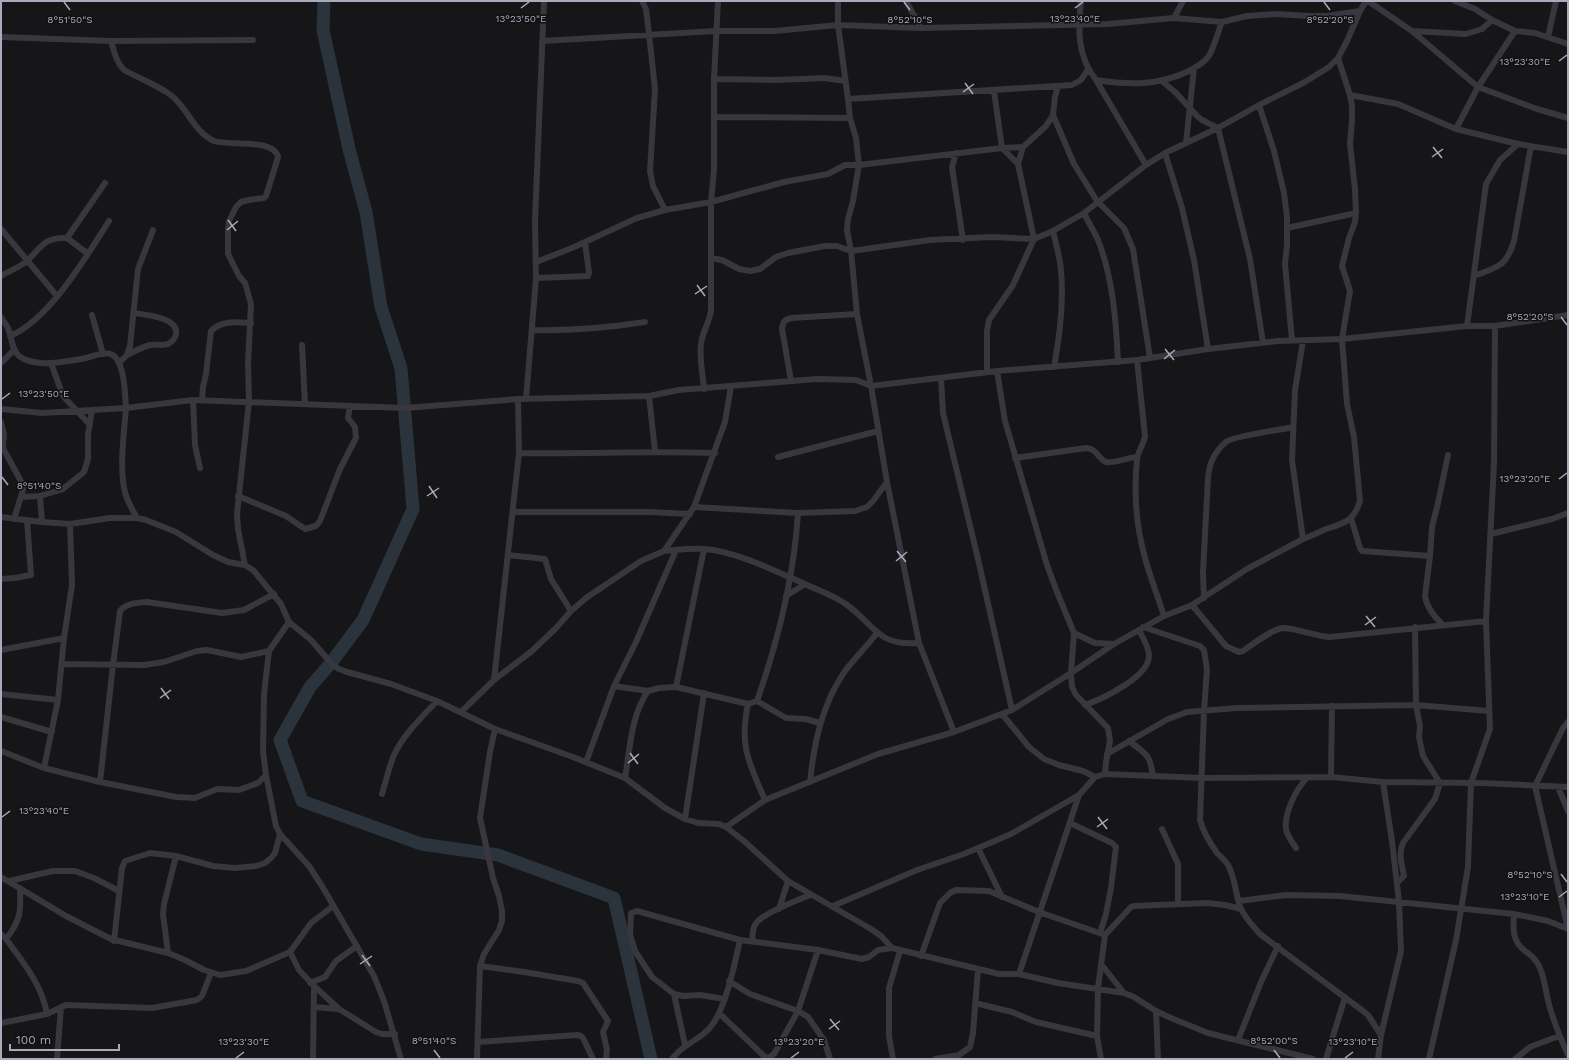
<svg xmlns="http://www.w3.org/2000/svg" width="1569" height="1060" font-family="'Work Sans',sans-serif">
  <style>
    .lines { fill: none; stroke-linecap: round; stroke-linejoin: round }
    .river { stroke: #2b343d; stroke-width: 13 }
    .street { stroke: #37373d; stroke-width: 6 }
    .ticks { fill: none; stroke: #a8abb9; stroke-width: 1.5 }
    .ticks-label { font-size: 10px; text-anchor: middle; fill: #a8abb9; stroke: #111113; stroke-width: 3; stroke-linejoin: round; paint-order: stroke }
  </style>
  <rect width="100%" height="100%" fill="#161618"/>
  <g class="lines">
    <path class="river" d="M324,1l-1,29 26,119 17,63 15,95 20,61 12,141 -50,111 -32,43 -21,24 -30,53 22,61 119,43 77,11 116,43 37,161"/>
    <path class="street" d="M642,1l4,8 3,25 6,55 -5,82 3,15 12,24
      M838,1v24l10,74 2,19 6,20 3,27 -6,36 -5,18 -1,11 4,21 6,63 14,72 16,96 32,161 35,89
      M906,1l15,27
      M1081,1c-3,29 -4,55 15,79 34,5 61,6 93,-9 7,-4 17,-9 21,-17 5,-10 8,-22 12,-32
      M1368,1l44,30 66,56 59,22 31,9
      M1455,1l20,8 17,11 23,11 20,2 33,11
      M1174,18l9,-17
      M1412,31l54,3 16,-5 10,-9
      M1,37l110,4 142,-1
      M1548,37l8,-36
      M111,41c3,10 5,21 13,29 16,9 34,15 48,26 16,13 22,36 42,45 14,5 60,-3 64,16l-12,39 -2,2 -15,2 -8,2 -5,5 -7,14 -1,7v26l11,22 6,7 6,21 -3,59 1,38 -12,113 1,15 7,36
      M542,41l174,-10h58l64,-6 83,3 187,-4 66,-6 48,4 25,-6 29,-2 33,2h18l33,-5
      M714,79l62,1 49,-2 20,3
      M1096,80l50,85
      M1162,81l14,12 21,23 5,4 16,8 32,131 13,84
      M994,91l8,57 16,16
      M1350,95l48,9 58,25 22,-42 37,-56
      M848,99l224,-14 9,-5 7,-11
      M1259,105l15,46 10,42 3,24v28l-2,19 7,76
      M1053,115l21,49 23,37 27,27 9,21 17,109
      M714,117l136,1
      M1456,129l62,15 50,8
      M1186,143l8,-75
      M956,153l-4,14 11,73
      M1165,153l17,55 12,52 14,89
      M1084,213c4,9 10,18 14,27 15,38 18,81 20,122
      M1287,228l69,-15
      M1,229l56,67
      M1053,231c3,13 7,26 8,40 3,31 -1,64 -7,96
      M88,254l-21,-16 38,-55
      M711,258l11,2 17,9 11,2 10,-2 16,-12 12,-4 37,-7h12l14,5 79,-11 62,-3 42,2 19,-8 31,-18 62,-48 19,-12 53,-25 41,-23 46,-23 24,-15 9,-9 9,-17 13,-30 6,-10
      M536,262l36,-14 65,-30 28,-8 46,-8 73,-20 44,-8 17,-9h14l143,-17 21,-1
      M1,276c8,-5 20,-9 27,-16 14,-14 17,-23 39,-22
      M1474,276c24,-9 32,-9 40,-35l17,-95
      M536,278l52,-2 1,-3 -4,-31
      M92,315l11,39
      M1,317c2,4 5,7 7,11 4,9 3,21 11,28 6,5 14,6 22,7 14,1 27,-2 40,-4 8,-1 22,-8 30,-5 14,6 14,41 15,54l-84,5 -41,-4
      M1467,326l19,-142 14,-24 18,-16
      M533,330c40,1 73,-2 112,-8
      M10,336c40,-17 76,-79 99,-115
      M302,345l3,59
      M127,355c8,-4 15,-8 23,-10 6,-1 13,1 18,-1 4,-2 7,-5 8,-10 3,-17 -31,-19 -42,-21
      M1137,360l8,76c-1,8 -7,15 -8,23 -3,31 -1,65 7,95 5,21 14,42 20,62
      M120,362l7,-7 3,-9 8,-77 15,-39
      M1,363l13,-13
      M51,363l12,33 27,29
      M997,371l8,50 42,144 10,27 17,41 -3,40 1,14 4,8 32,33 2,13 -4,21 -1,12
      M987,372v-41l2,-11 24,-35 21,-46 -16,-75 5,-17 23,-21 7,-11 2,-18 3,-11
      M941,378l2,35 35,146 34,151
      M791,381l-9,-52c1,-7 2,-9 9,-11l66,-4
      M704,389c-1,-13 -5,-33 -3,-45 1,-12 9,-22 10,-34v-108l3,-32v-91l4,-78
      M649,396l6,55
      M526,399l10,-121 -1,-57 9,-220
      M193,400l2,45 5,23
      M202,400l1,-13 3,-13 5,-43c11,-11 25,-9 40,-8
      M1,422l3,12 -1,12 1,4 19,35v5l-9,29
      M519,453c65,1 130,-2 196,0
      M778,457l100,-26
      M1015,458l71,-10c12,1 11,10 20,14 7,2 23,-5 31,-5
      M40,496l2,26
      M238,496l48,20 19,13 11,-3 4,-5 20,-52 16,-31 -1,-11 -7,-9 2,-12
      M21,497l19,-1 23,-7 21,-17 4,-13v-24l4,-25
      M694,507l104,6 57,-2 12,-4 6,-6 14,-19
      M513,512h137l40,2
      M1,517l41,5 28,2 40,-6h27l9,2 30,12 37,23 15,7 17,3 8,5 28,34 8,18 22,18 20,23 8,6 8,3 44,12 46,17 58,28 78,28 52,21 40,30 20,11 13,4 21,1 7,3 18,14 44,40 83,48 10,7 11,12 107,26h20l39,9 66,10 10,4 22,14 15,7 37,15 105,26
      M137,518c-5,-9 -10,-17 -12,-26 -6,-23 -1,-59 1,-84l67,-8 212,8 113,-9 131,-3 30,-6 138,-11 39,1 15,6 126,-15 140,-11 71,-11 70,-8 64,-2 125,-13h28l73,-11
      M1351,518l9,30 2,3 68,5 -5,40c2,12 9,20 17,28
      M1491,534l61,-15 16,-6
      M1303,539c8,-3 16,-7 23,-10 19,-6 28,-8 34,-28l-6,-64 -7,-33 -5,-65 8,-48 -8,-25 7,-28 6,-16 1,-9 -1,-24 -5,-45 2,-23v-15l-2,-11 -12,-37
      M664,551c13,-1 27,-3 40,-2 32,2 73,23 103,36 13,6 28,11 40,20 29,21 30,41 72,38
      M508,555l37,4 6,20 20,32
      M1430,556l2,-29 6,-24 10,-48
      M1,579l14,-1 16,-3 -4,-55
      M786,596l19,-12
      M1204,598l-1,-26 5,-94c1,-14 7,-27 18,-36 7,-6 54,-12 67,-15
      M1192,605l34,41 13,6 4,-1c9,-6 30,-23 41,-23 15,1 30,8 46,9l156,-16
      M289,622l-20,29 -5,43 -1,58 3,23 10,51 4,8 29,32 13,20 52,90 10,25 17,58
      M1143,627l57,19 4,4 3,19 -3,42 -4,109c3,12 10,23 17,33 4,4 8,7 11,12 8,14 7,30 13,44 5,10 12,17 19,25l103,77 5,4 13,20
      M1074,633l21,10 19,1
      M1,650l63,-12
      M62,664l82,1 20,-3 33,-11 10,-1 34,7 28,-6
      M494,680l38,-29 24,-23 15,-17 15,-13 55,-37 23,-10 30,-44 31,-85 6,-36
      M614,686l34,5 11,-3 17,-1 72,17 9,-3c21,-60 37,-125 41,-188
      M676,687l28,-138
      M1,694l57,6
      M757,701l29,17 20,1 14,4
      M748,704c-9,42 1,59 17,96
      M1085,705c17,-6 64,-28 64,-49 0,-9 -6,-18 -10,-26
      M461,712l33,-32 25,-227 -1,-54
      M1002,714l27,33 15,12 15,6 24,6 12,6
      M1,717l51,15
      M1568,722l-5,6 -28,58 33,143
      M1129,741c17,13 21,13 24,35
      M1,751l43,17 56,14 76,15 19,1 22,-9 22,1 19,-7 8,-8
      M1107,754l61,-35 19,-7 50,-4 179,-3 73,6
      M586,762l28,-76 22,-44 40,-92
      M44,768l14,-68 6,-62 8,-53 -2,-61
      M1331,777l1,-71
      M625,778c5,-29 6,-63 23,-87
      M100,782l13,-117 7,-54c6,-8 17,-8 27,-9l75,11 22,-3 30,-16
      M810,782c4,-39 12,-78 35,-111 10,-13 22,-25 32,-38
      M1558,787l10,24
      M382,794c4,-13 7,-27 12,-39 10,-21 27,-37 43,-54
      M685,819l19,-126
      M1070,823l42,20 4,4 -5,41 -5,26 -6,19
      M726,827l39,-27 113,-46 76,-22 58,-22 59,-37 43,-29 50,-28 28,-11 55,-36 56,-30 -11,-79 3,-70 8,-49
      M1162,829l16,35v39
      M978,848l24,49
      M1296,848c-4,-6 -9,-12 -10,-19 -2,-16 10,-40 21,-51
      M1,877l65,39 45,23 57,14 17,7 19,10 16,5 26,-4 44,-19 21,-29 22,-17
      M9,881l44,-10h22l19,7 25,13
      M1397,883l7,-7c-2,-12 -6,-22 -1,-33l32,-44 5,-16 -17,-27 -4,-19 1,-11 -4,-21 -1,-78
      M1239,901l47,-6 54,1 174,18 34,7 20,8
      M833,906l84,-36 47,-16 47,-20 68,-39 16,-18 10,-3 97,4 129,-1 52,5 97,1 88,4
      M779,909l9,-28
      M1514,914c-1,15 -2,27 11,37 5,3 10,8 13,13 6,10 7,24 10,36 4,19 12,37 20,55
      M1,934l5,5c17,23 36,46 41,75
      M6,939c15,-19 15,-28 14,-51
      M114,941l8,-73 3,-7 25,-8 26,3 37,10 22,2 21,-2 9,-3 6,-5 4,-5 5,-19
      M752,941c1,-5 0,-11 3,-16 5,-11 43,-25 55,-30
      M290,952l9,18 15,16 25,23 37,23 6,2h13
      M168,953l-5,-39 1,-10 12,-48
      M921,956l19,-53 10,-10 6,-3 33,1 50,21 66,23
      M1101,964l23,29
      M480,966l44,6 54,9 5,2 25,38 -5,11 4,18 -1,9
      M1019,974l60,-179
      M729,981l21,13 48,17 10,6 16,23 6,19
      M310,983l15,-6 11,-16 21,-15
      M674,994l11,51
      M724,999l-24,-4 -17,1 -9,-2 -22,-17 -17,-26 -5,-17 1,-21 6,-2 103,29 78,10 44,9 7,-2 9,-7 14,-2
      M975,1003l37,9 24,10 61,14
      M314,1007l25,2
      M1156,1011l2,48
      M719,1013l46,44 3,1 6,-4 24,-43 20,-61
      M1,1023l46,-9 19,-9 86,3 45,-8 5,-4 9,-23
      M1238,1040l23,-58 17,-36
      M478,1042l99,-7 4,1 2,2 10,21
      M57,1059l4,-52
      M313,1059l1,-73
      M477,1059l3,-93 4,-12 15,-24 3,-9v-10l-3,-15 -6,-18 -13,-60 10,-66 5,-23
      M672,1059c11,-16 30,-19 40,-34 14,-18 23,-62 28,-85
      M893,1059l-4,-23v-48l11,-37
      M935,1059l24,-4 11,-8 3,-14 5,-64
      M1101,1059l-4,-23 1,-48 7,-53 26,-28 3,-1 73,-3 18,2 16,4
      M1326,1059l19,-62
      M1378,1059l3,-24 20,-84 -2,-49 -7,-61 -9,-59
      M1429,1059l27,-119 12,-73 3,-84 19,-54 -4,-108 8,-158 1,-137
      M1515,1059l15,-12 29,-11"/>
  </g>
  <path class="ticks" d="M64,2l6,8M904,2l6,8M1324,2l6,8M521,8l8,-6M1075,8l8,-6M1559,61l8,-6M965,83l8,11M963,92l11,-8M1433,147l9,11M1432,157l11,-8M228,220l8,11M227,230l11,-9M697,285l8,11M695,294l12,-8M1561,317l6,8M1165,349l9,11M1164,359l11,-9M2,399l8,-6M2,477l6,8M1559,479l8,-6M429,486l8,12M427,496l12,-8M897,551l9,11M896,561l11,-9M1366,616l9,11M1365,625l11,-8M161,688l8,11M160,698l11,-8M630,753l8,11M628,763l11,-9M2,817l8,-6M1098,817l9,12M1097,827l11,-8M1561,874l6,8M1559,897l8,-6M362,955l8,11M360,964l12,-8M830,1019l9,11M829,1029l11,-8M434,1050l6,8M1274,1050l6,8M236,1058l8,-6M791,1058l8,-6M1345,1058l8,-6"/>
  <g class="ticks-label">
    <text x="1075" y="22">13°23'40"E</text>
    <text x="521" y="22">13°23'50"E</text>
    <text x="70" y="23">8°51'50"S</text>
    <text x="910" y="23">8°52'10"S</text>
    <text x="1330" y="23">8°52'20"S</text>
    <text x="1525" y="65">13°23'30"E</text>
    <text x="1530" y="320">8°52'20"S</text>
    <text x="44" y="397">13°23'50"E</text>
    <text x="1525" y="482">13°23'20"E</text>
    <text x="39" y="489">8°51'40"S</text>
    <text x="44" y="814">13°23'40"E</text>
    <text x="1530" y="878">8°52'10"S</text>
    <text x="1525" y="900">13°23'10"E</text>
    <text x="434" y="1044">8°51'40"S</text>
    <text x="1274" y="1044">8°52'00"S</text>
    <text x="244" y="1045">13°23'30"E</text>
    <text x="799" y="1045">13°23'20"E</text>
    <text x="1353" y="1045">13°23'10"E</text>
  </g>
  <rect width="1569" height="1060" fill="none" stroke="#a8abb9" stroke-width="4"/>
  <path d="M10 1044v6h109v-6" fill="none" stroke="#a8abb9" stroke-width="2"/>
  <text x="16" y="1044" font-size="12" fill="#a8abb9" stroke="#111113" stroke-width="3" paint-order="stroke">100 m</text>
</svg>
